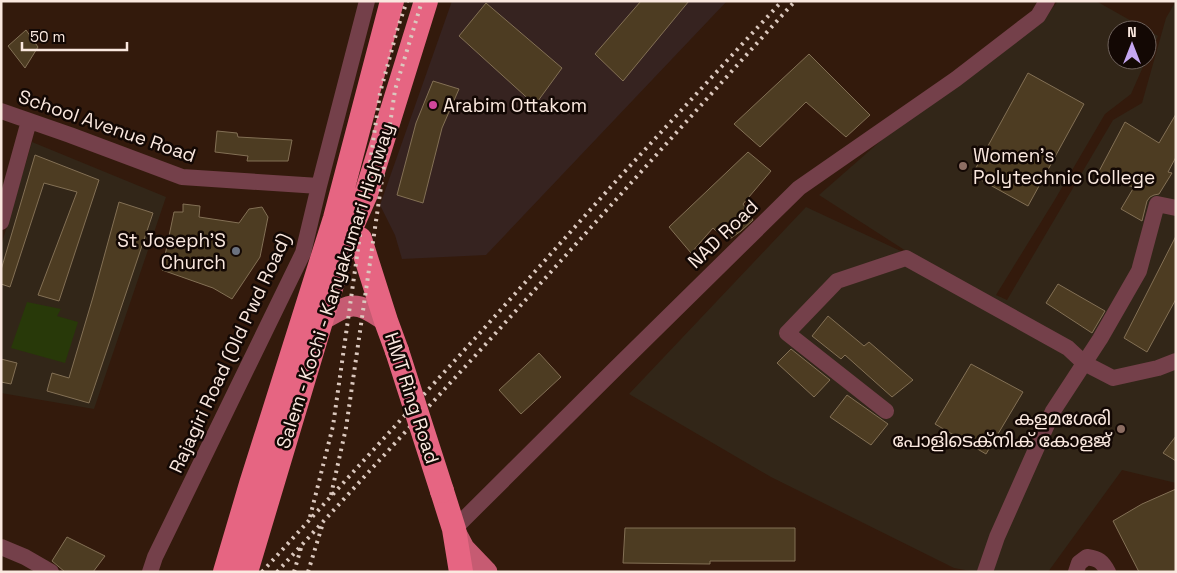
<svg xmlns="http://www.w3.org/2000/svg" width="1177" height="573" font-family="'Space Grotesk','Noto Sans Malayalam',sans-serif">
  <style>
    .industrial { fill: #362320 }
    .education { fill: #322618 }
    .green { fill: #283909 }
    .building { fill: #4d3c22; stroke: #837055 }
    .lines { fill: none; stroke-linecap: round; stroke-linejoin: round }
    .minor { stroke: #74404a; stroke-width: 16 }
    .major { stroke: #c65b72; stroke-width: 21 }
    .highway { stroke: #e66582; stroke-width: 24 }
    .rail { stroke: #dbc8be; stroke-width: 4; stroke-dasharray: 2.5 5; stroke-linecap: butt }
    .highway-bridge { stroke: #e66582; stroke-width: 24 }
    .hotel-dot { fill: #d1479c; stroke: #130804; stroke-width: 2 }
    .education-dot { fill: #8d6e63; stroke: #130804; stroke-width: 2 }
    .worship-dot { fill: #6b7280; stroke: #130804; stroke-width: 2 }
    .labels { text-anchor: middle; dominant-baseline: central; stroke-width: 5; stroke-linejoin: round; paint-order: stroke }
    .poi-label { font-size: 19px; fill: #fae8df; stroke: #130804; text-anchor: start }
    .street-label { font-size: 19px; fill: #fae8df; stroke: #130804 }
  </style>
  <rect width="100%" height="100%" fill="#331a0c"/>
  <path class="industrial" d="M452,1h275l-241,254 -84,4 -7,-24 -15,-30z"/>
  <path class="education" d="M1058,1h38l62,35 -11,23v-29h-30v30h29l-15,34 -26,20 -51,87 -58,94 11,5 106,-180 29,-17 24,-85 10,-17v482l-54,-13 -74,102h-72l-22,-4 -183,-91 -142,-83 177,-187 114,53 -101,-65 65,-57 157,-115z
    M32,142l134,55 -72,212 -93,-16v-147z"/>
  <path class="green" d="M27,302l34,7 -4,7 21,6 -13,41 -54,-15z"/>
  <path class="building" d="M641,1h48l-66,80 -28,-27z
    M486,3l76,65 -27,37 -76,-69z
    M26,30l12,17 -13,21 -17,-22z
    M809,54l61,61 -24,22 -40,-35 -46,45 -26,-23z
    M1028,73l56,31 -56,102 -56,-31z
    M433,81l26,8 -17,39 -19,75 -26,-8 19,-72z
    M1176,114v43l-8,15 4,1 -13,21 -5,1 -4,2 -3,4 -5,20 -21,-12 13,-22 -38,-10 29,-55 34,21z
    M217,131l20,2 1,4 54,3 -4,21h-41l1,-5 -33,-4z
    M748,152l23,19 -28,33 10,16 -12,11 -14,10 -14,-13 -22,25 -22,-26z
    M35,155l64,25 -40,121 -21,-6 39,-103 -33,-9 -34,104 -9,-3v-14z
    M119,202l34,11 -64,190 -42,-12 5,-18 17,5 24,-81z
    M183,204l17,2 -1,11 40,6 10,-14 13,-2 6,10 -8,40 -28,42 -19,-11 -51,-18 12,-58h9z
    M1176,236v63l-29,53 -23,-14z
    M1058,284l47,27 -13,22 -46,-30z
    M828,316l36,30 5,-4 44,38 -21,17 -47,-42 -4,4 -29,-23z
    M791,349l39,31 -16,17 -37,-34z
    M539,353l22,24 -40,37 -22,-24z
    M1,359l16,4 -6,21 -10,-2z
    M971,364l52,28 -37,62 -51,-30z
    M847,395l41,29 -17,21 -41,-28z
    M1176,436v25l-13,-8z
    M1176,489v83h-37l-26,-51 29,-17z
    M625,528h170v33h-85v3l-87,-1z
    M67,537l38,19 -12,16h-28l-13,-11z"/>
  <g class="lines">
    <path class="minor" d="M1,111l69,24 112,42 137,9
      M1,222l28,-101
      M886,411l-99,-78 50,-52 69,-23 162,90 16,15 29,15 45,-10 18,-7
      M454,529l161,-160 184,-181 157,-109 82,-63 9,-15
      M1,547l24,10 26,15
      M150,572l5,-15 148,-304 16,-67 48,-185
      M985,572l12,-35 56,-126 47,-72 39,-68 18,-67 19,4
      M1076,572l3,-9 8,-6c12,2 15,4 21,15"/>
    <path class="major" d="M322,320c8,-4 20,-13 30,-14 12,-1 24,9 34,15
      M455,531l9,17 23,24"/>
    <path class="highway" d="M348,235l12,4 26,82 11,30
      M442,491l12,38 7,43
      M225,572l26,-88 84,-266 57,-217
      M246,572l88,-294 14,-43 18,-41 60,-193"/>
    <path class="rail" d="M331,495l15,-67 49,-338 27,-89
      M310,517l23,-91 47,-333 18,-66 9,-26
      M262,572l217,-238 138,-154 165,-179
      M277,572l208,-227 310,-344
      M294,572l7,-24
      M308,572l15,-49"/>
    <path class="highway-bridge" d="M397,351l45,140"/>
  </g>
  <circle class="hotel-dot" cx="433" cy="105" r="5"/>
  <g class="education-dot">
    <circle cx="963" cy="166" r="5"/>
    <circle cx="1121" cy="429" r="5"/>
  </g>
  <circle class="worship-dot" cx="236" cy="251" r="5"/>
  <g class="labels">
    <g class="poi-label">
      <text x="443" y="105">Arabim Ottakom</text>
      <text x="973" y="155">Women's<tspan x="973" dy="22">Polytechnic College</tspan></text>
      <text x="226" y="240" text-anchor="end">St Joseph'S<tspan x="226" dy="22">Church</tspan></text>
      <text x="1111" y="418" text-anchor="end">കളമശേരി<tspan x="1111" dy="22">പോളിടെക്നിക് കോളജ്</tspan></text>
    </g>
    <g class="street-label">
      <text transform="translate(107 126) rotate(19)">School Avenue Road</text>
      <text transform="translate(723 234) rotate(-44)">NAD Road</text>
      <text transform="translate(335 286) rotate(-72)">Salem - Kochi - Kanyakumari Highway</text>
      <text transform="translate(230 353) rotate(-65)">Rajagiri Road (Old Pwd Road)</text>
      <text transform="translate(412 398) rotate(72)">HMT Ring Road</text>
    </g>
  </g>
  <rect width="1177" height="573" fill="none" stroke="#fae8df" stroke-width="5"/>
  <g transform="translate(1132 45)"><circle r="24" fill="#130804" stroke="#6f625c"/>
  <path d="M0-4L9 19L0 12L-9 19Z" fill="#c5a7f1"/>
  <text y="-8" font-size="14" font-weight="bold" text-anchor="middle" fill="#fae8df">N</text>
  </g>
  <path d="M22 42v8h105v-8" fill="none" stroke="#fae8df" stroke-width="2.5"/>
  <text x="30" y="42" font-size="15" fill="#fae8df" stroke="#130804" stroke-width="4" paint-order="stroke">50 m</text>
</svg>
